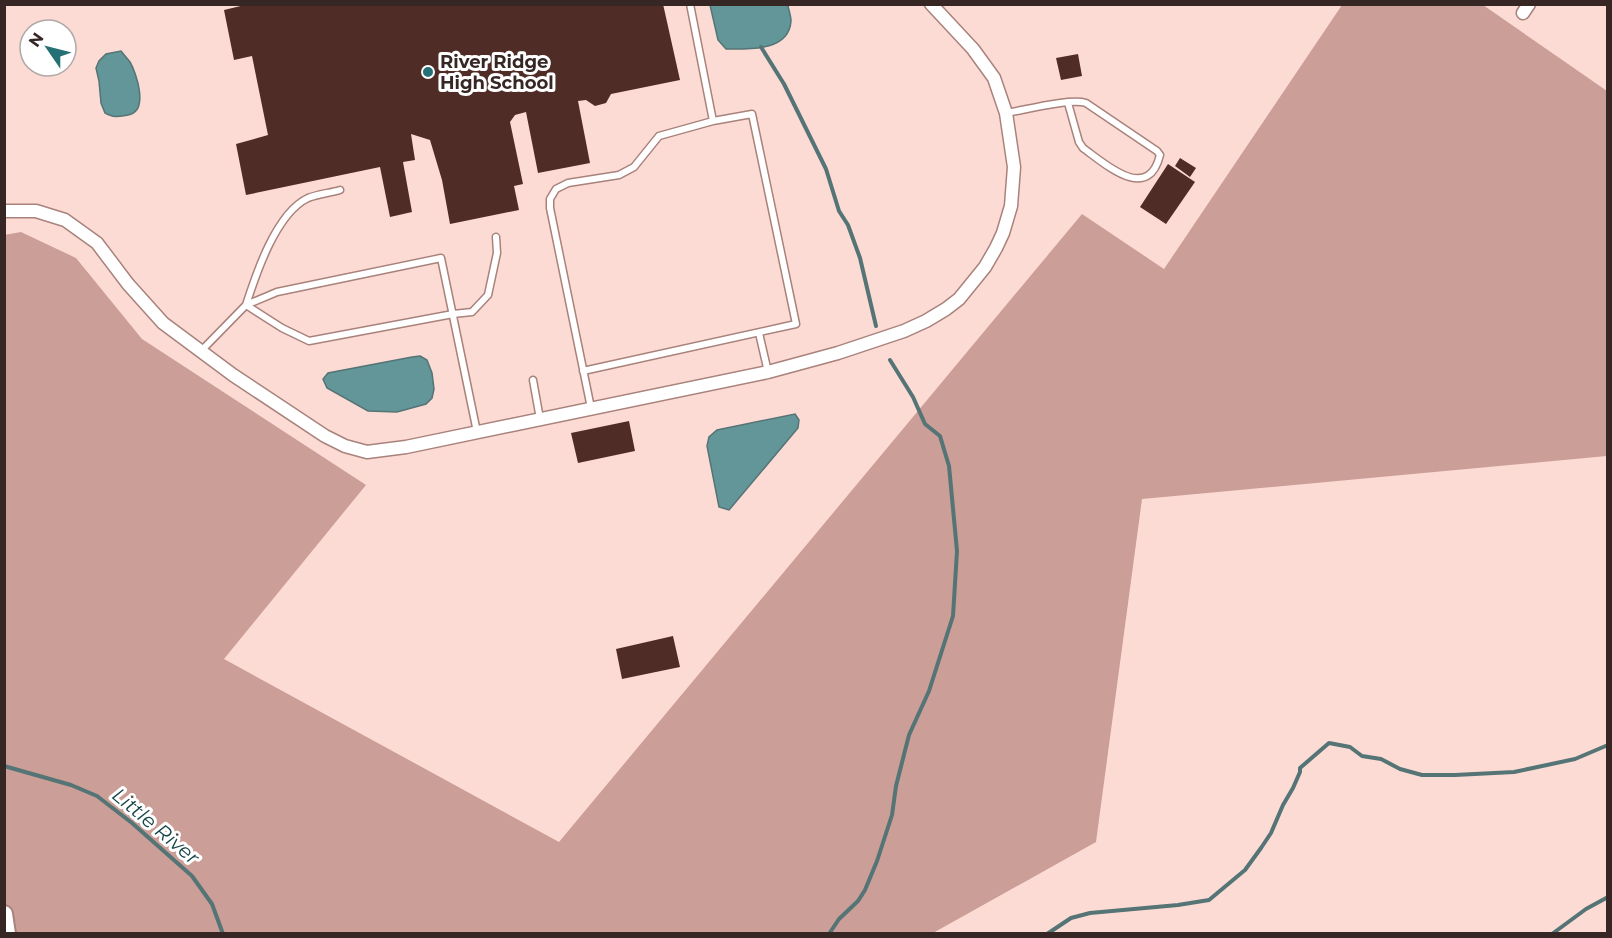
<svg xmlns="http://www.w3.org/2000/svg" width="1612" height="938" font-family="Montserrat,sans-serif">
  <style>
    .forest { fill: #cb9e97 }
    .water { fill: #629698; stroke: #557475; stroke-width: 1.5 }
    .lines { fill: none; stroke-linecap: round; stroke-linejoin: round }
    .stream { stroke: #557475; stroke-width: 4 }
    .building { fill: #502c27 }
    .service-casing { stroke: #a8827b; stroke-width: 9 }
    .minor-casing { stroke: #a8827b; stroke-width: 15 }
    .secondary-casing { stroke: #a8827b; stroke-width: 20 }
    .service { stroke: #fff; stroke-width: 6 }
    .minor { stroke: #fff; stroke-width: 12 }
    .secondary { stroke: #fff; stroke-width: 16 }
    .poi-dot { fill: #257074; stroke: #fff; stroke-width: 2 }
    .labels { text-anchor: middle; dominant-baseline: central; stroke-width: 6; stroke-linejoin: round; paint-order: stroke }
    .poi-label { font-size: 18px; font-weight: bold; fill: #362624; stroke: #fff; text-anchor: start }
    .water-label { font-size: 20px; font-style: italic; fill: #144547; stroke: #fff }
  </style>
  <rect width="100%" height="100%" fill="#fddbd5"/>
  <path class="forest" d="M1342,5h141l124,86v365l-465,43 -46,343 -163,91h-928l-1,-698 17,-3 55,26 66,81 224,146 -142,174 335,183 523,-628 82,55z"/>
  <path class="water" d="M710,5h75l3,1c1,5 3,10 3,15 -2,31 -43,28 -65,28l-8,-9z
    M121,51c3,4 6,7 9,11 7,12 19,50 -2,53 -11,2 -13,3 -23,-2l-4,-10 -2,-22 -3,-13 3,-7 7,-7z
    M420,356l7,4 5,13 2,16 -2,9 -6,6 -29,8 -29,-1 -41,-23 -4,-9 5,-6 84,-16z
    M795,414l4,6 -1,8 -69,82 -10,-3 -12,-61 2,-9 8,-7z"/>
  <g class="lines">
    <path class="stream" d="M761,47l23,37 42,85 13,42 9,14 12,33 16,68
      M4,766l67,19 26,11 35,27 60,53 20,28 11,30
      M829,934l10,-15 19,-18 7,-11 12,-29 15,-46 4,-29 13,-51 20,-44 24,-75 4,-65 -8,-85 -9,-30 -15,-12 -12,-27 -23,-37
      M1047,934l24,-16 19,-5 88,-8 31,-5 36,-30 16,-22 10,-15 12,-28 10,-17 7,-16v-4l29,-25 21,4 12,9 19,3 19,10 22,6h33l59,-3 61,-13 33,-14
      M1552,934l34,-25 22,-12"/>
  </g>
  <path class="building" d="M249,4h414l17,76 -69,14 -5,9 -11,3 -9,-6 -8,1 12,62 -52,10 -12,-61 -11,3 -5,7 13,62 -9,2 5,24 -69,14 -8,-44 -12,-40 -19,-6 4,26 -12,2 9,50 -22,5 -10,-50 -134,28 -10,-51 32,-9 -16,-79 -18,4 -10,-50z
    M1078,54l4,22 -21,4 -5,-22z
    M1180,158l16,10 -6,9 -15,-11z
    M1168,164l27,18 -29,42 -26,-17z
    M629,421l6,30 -57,12 -7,-30z
    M673,636l7,31 -58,12 -6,-30z"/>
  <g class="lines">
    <defs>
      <path id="service" d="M1006,113c19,-3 64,-15 80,-10l71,48 3,4c-12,49 -56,8 -77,-7l-4,-6 -11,-39
        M340,190c-10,3 -22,4 -32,8 -32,15 -52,76 -62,107l36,23 27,13 144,-27 19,-2 16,-17 9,-42 -1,-16
        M759,333l9,39
        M201,351l45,-46 31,-13 164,-34 36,174
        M583,371l213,-47 -44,-210 -39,7 -23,-117
        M533,380l7,39
        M591,408l-41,-200v-9l6,-10 12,-6 51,-8 15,-8 25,-31 54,-15"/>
      <path id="minor" d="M1523,13l6,-9
        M4,211h32l29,9 32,23 31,41 35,39 70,52 92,61 20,10 22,6 39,-5 362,-75 70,-19 66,-22 22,-10 20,-12 13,-10 26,-32 11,-19 7,-15 8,-27 3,-39 -8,-54 -12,-35 -21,-29 -42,-45"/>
      <path id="secondary" d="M4,914l3,20"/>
    </defs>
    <use href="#service" class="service-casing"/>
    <use href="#minor" class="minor-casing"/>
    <use href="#secondary" class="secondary-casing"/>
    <use href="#service" class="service"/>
    <use href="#minor" class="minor"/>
    <use href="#secondary" class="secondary"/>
  </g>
  <circle class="poi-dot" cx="428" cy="72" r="6"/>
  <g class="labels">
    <g class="poi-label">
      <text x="440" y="62">River Ridge<tspan x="440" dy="21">High School</tspan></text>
    </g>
    <g class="water-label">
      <text transform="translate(156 826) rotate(40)">Little River</text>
    </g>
  </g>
  <rect width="1612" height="938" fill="none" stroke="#362624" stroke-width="12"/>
  <g transform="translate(48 48) rotate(305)"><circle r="28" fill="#ffffff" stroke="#afa8a7" stroke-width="1.5"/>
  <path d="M0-4.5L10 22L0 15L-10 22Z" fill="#257074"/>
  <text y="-9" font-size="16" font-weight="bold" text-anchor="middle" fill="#362624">N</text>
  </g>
</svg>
